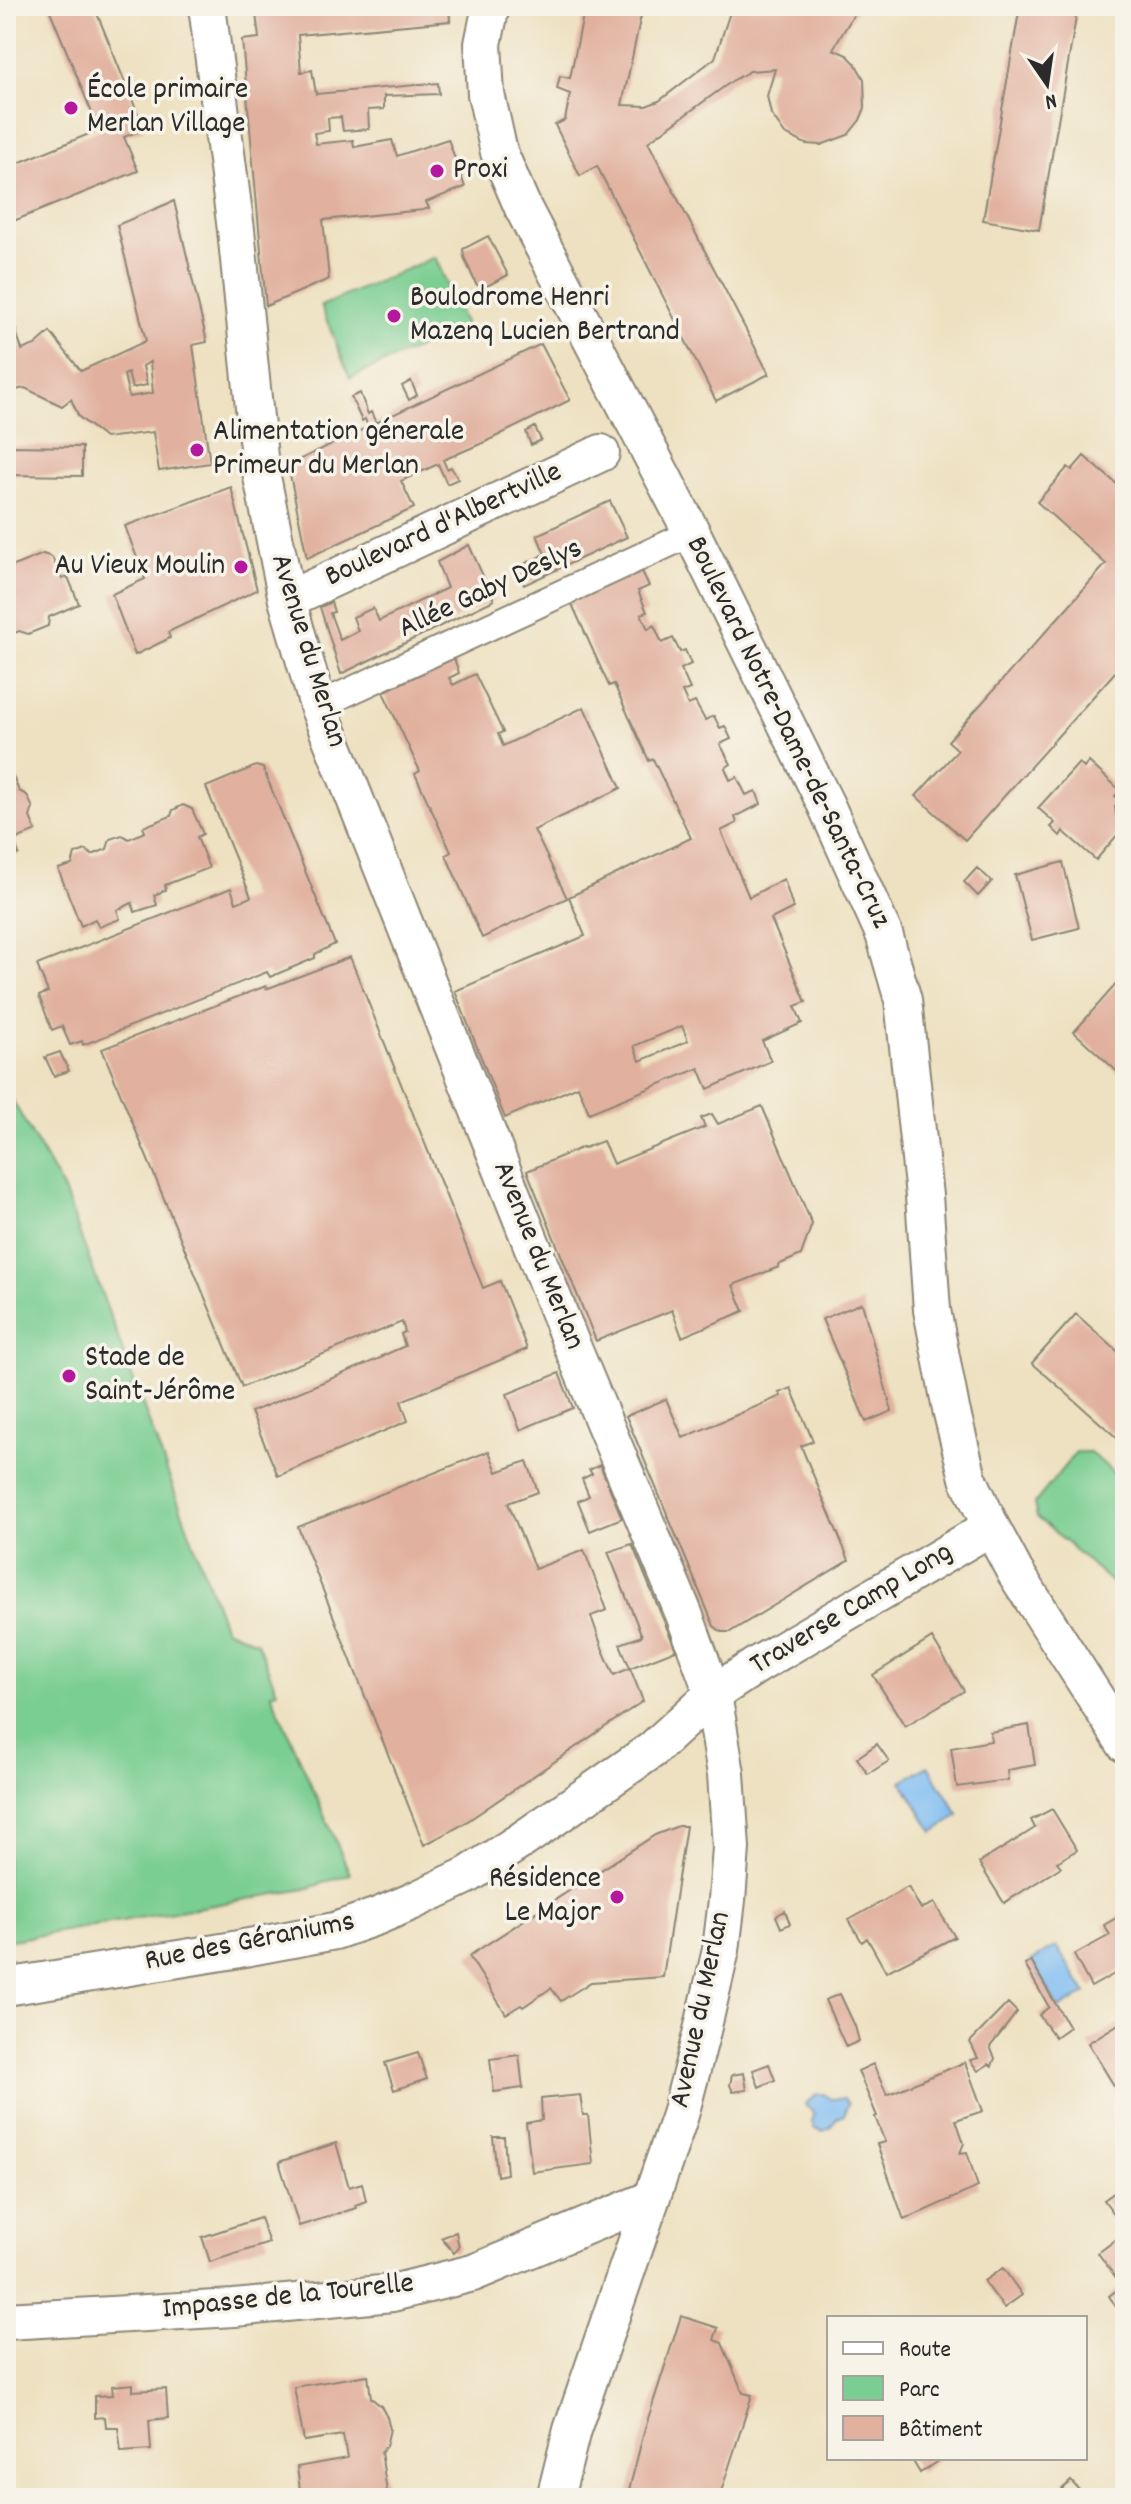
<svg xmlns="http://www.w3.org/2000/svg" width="1131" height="2504" font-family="Dekko,sans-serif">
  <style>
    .green { fill: #7ace92; stroke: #527c5e; stroke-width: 2 }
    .water { fill: #80bdf3; stroke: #56748f; stroke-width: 2 }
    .building { fill: #e1b09e; fill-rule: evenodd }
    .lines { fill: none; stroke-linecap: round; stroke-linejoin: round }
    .pedestrian-casing { stroke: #8c8676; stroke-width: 30 }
    .minor-casing { stroke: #8c8676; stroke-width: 40 }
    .pedestrian { stroke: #fff; stroke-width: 26 }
    .minor { stroke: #fff; stroke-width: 36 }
    .poi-dot { fill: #b5179e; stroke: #f7f3e8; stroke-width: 3 }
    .labels { text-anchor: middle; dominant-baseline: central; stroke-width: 7; stroke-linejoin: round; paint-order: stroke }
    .poi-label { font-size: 30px; fill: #2b2b2b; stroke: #f7f3e8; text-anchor: start }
    .street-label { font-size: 30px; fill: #2b2b2b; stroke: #f7f3e8 }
  </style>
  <rect width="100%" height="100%" fill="#f7f3e8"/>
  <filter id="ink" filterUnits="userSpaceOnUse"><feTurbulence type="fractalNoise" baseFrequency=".0125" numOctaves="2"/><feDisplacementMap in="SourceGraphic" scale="16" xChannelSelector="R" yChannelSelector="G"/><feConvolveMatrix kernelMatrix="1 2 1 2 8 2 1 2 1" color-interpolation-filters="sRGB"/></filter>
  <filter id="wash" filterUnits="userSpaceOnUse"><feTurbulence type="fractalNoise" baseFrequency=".006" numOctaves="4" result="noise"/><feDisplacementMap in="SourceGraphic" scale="32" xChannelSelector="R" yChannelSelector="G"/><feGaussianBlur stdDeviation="1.8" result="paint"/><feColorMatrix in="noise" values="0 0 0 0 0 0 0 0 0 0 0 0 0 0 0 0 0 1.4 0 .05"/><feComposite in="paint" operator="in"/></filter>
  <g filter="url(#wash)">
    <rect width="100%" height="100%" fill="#eee1c1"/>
    <path class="green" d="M435,257l31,70 -116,51 -29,-72z
      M6,1089l58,102 161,438 32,13 20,49 -6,2 79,181 -45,15 -299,52z
      M1076,1452h14l35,31v111l-88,-77 -3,-13z"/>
    <path class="water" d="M928,1766l31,49 -26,17 -31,-51z
      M1056,1946l30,47 -27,16 -28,-48z
      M818,2094h6l6,5 14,-1 4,6 -4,11 -7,3 -8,11 -7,2 -8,-3 -2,-7 2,-8 -9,-9z"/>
    <g id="blocks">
      <path class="building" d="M48,6h46l50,123 -20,8 14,34 -132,53v-56l93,-38z
        M255,6h194l1,15 -152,14 3,37 11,-2 4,24 122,-11 1,11 -55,2v13l-16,1 1,19 -26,2 -2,-14 -13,1 1,13 -15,2 2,11 37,-4 1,7 38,-7 5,16 51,-17 17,48 -39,15 3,6 -6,2 -100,10 6,59 -63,27 -24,-266 17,-2z
        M585,6h58l-21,99 24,1 13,-5 56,-43 17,-52h127l-26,43 14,6 8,8 9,16 1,29 -5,12 -12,15 -27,10 -15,-1 -21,-10 -14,-20 -4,-18 8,-27 -25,2 -18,10 -84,61 121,232 -53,27 -119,-235 -17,10 -25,-51 10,-5 5,-26 -13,-5 3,-13 10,2z
        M1020,6h58l-39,224 -56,-10z
        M174,201l33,141 -14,3 17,118 -51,8 -6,-39 -48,6 -26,-21 -8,-18 -9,7 -37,-18 -19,4v-94l16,52 13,-5 15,-13 31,39 65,-30 -29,-116zM150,362l3,31 -24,4 -5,-22 4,-2 4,15 15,-3 -4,-19z
        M488,236l20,39 -25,13 -7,-4 -12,-27 -1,-8z
        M541,344l29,56 -85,42 -42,18 4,9 4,-2 7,12 -11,5 -9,-20 -37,17 13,27 -107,50 -19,-93 80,-38 -3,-8 -3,2 -11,-24 9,-4 8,21 3,-2 5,11z
        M411,381l6,14 -8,5 -7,-14z
        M535,427l6,13 -10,5 -5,-13z
        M6,446l76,1v29l-76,-1z
        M1084,456l41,35v170l-160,179 -49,-44 42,-46 -10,-9 158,-177 -69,-62 31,-35 4,3z
        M231,487l26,103 -89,42 2,6 -35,17 -23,-61 33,-15 -20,-53z
        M610,501l17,36 -103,48 -8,-17 29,-14 -8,-19z
        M469,545l25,55 -153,74 -21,-67 11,-5 3,10 -4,1 10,27 18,-9 -5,-14 20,-9 6,13 68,-33 -10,-26z
        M43,554l9,3 10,22 6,-2 11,27 -30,13 -1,9 -20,8 -9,-3 -13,6v-68z
        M641,569l8,17 -11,5 9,21 -6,2 7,15 6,-4 8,18 11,-5 7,14 5,-2 6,14 -10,5 9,20 -8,3 6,13 7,-3 10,18 9,-4 6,12 5,-2 6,13 -11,5 11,20 -6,4 5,12 7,-3 9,18 10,-4 5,13 -26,13 2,6 -16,8 28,66 35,-18 9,29 -22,11 35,83 -11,4 7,17 -40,18 9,20 -63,28 -9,-21 -110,45 -11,-27 -73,32 -50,-127 130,-55 -16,-39 122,-59 -38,-79 -4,2 -35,-77 -5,2 -38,-84zM682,1026l6,15 -48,20 -6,-15z
        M454,658l5,15 -10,5 4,7 22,-11 28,58 -5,2 5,12 81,-39 37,81 -87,42 33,68 -85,40 -36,-83 5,-3 -36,-78 5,-3 -37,-79z
        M6,759l13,32 8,4 6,13 -3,9 6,14 -22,9 5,14 -13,6z
        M1089,762l31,28 -5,6 5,4 -5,7 4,26 -23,27 -33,-29 -3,5 -9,-9 4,-4 -17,-15 41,-45 5,5z
        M256,766l7,2 72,176 -20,10v4l-45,19 -3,-5 -184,73 -1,-4 -12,4 -8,-19 -10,4 -13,-34 9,-4 -11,-27 194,-77 5,15 15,-6 -45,-110z
        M183,805l9,4 11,25 -6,3 12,31 -44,17 1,5 -12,5 3,10 -22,7 -3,-9 -15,7 3,9 -21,8 -4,-8 -14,7 -23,-57 14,-4 3,-11 11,-4 6,5 15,-6 3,-10 12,-4 7,4 16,-7 -2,-5 28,-11 2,-6z
        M1063,862l16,66 -47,12 -17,-65z
        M977,868l15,13 -14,15 -14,-14z
        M350,957l133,331 17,-7 27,68 -126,52 7,20 -130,55 -27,-64 132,-55 -1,-1 23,-10 -4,-12 4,-2 -3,-10 -160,65 -140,-338 164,-63v3z
        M1125,974v100l-2,3 -49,-45z
        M60,1052l9,19 -15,5 -9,-19z
        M762,1106l50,118 -11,31 -23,10 1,2 -46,18 11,26 -62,26 -10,-27 -76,31 -69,-170 56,-24 1,1 19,-7 10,23 92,-37 -4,-9 11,-4 6,10z
        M862,1303l30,108 -26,11 -44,-103z
        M1076,1314l49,44v87l-93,-82z
        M559,1373l14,35 -53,22 -13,-36z
        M791,1388l22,53 -12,5 48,114 -119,72h-8l-8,-6 -88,-210 40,-17 17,39 98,-42 -2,-3z
        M489,1451l8,21 30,-11 11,31 -30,11 27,66 49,-19 23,60 -16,6 12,34 11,25 16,-7 13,33 -181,124 -38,20 -126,-318z
        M600,1465l22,53 -32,13 -12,-30 11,-5 -7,-17 10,-5 -3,-4z
        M632,1544l44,106 -46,18 -10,-24 22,-8 -34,-84z
        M932,1638l32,53 -59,35 -32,-51z
        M1029,1725l6,40 -28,5 1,10 -51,7 -6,-39 40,-7 -1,-9z
        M877,1744l12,17 -21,13 -11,-16z
        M1052,1809l25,41 -20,12 4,5 -57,36 -25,-40 56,-35 -4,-8z
        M678,1826h8l-23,151 -72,5 -30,19 -10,-13 -28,19 -2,-2 -15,9 -37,-58 186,-121z
        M908,1887l13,22 13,-6 21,34 -69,35 -19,-34 -5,4 -13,-22z
        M785,1911l5,13 -9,4 -5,-12z
        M1125,1913v55l-34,19 -17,-32 36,-20 -6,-10z
        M1031,1961l38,66 -14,10 -16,-22 10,-8 -24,-42z
        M840,1994l15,32 4,15 -13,6 -21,-47z
        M1008,2003l9,9 -27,35 5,11 -3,8 -3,-2 -11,7 -8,-11 8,-2 -8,-16z
        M1125,2020v74l-4,3 -33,-54z
        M418,2053l9,26 -33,11 -9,-27z
        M519,2055l4,33 -29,4 -4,-33z
        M965,2062l18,49 -27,9 8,23 -4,10 7,-1 11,35 -74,33 -27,-76 8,-2 -10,-25 2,-1 -19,-45 15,-7 14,31z
        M769,2064l6,16 -16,7 -6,-17z
        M744,2073l3,17 -14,2 -3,-7 2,-10z
        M580,2095l3,20h5l5,49 -61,8 -6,-49 16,-3 -1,-21z
        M493,2137h11l3,37 -10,2z
        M336,2143l13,44 13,-4 4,18 -11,4 1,3 -57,18 -20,-64z
        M1125,2185v44l-21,-29z
        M260,2218l9,25 -59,19 -8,-25z
        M456,2232l3,16 -5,5 -13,-15z
        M1125,2233v80l-3,2 -13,-19 13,-10 -24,-33z
        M1003,2268l19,27 -18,13 -20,-27z
        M681,2316l37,12 -4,12 8,3 21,50 9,2 -33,103h-92l18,-70z
        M368,2375l3,23 10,8 6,11 3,12 -4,17 -5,6 7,46h-87l-4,-31 50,-9 -4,-23 -39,6 -10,-54z
        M133,2384v7l33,-2 2,29 -19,2 2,30 -30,2 -3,-25h-12l-1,-10 -10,1v-22l18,-1 -1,-9z
        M911,2458h26l2,2 -19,13z
        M1071,2481l8,9 -9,8 -8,-9z"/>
    </g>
  </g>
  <g filter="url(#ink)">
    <use href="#blocks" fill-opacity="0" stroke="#8c8676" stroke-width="2"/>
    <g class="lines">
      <defs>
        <path id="pedestrian" d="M318,706l374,-173"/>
        <path id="minor" d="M207,6l29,224 24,237 27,133 31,106 49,123 203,512 114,273 29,80 13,80 5,74 -4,52 -6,50 -20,85 -21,80 -108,315 -17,68
          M491,6l-8,38 3,50 13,58 24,56 169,325 134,272 58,129 19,66 21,196 8,114 19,99 17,69 23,49 24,45 110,172
          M287,600l314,-147
          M6,1987l222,-36 107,-20 43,-15 33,-14 57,-27 54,-35 130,-90 61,-56 44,-29 234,-138
          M6,2321l228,-13 158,-15 81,-20 178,-74"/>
      </defs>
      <use href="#pedestrian" class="pedestrian-casing"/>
      <use href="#minor" class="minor-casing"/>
      <use href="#pedestrian" class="pedestrian"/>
      <use href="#minor" class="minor"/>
    </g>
  </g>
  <g class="poi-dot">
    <circle cx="71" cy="108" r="8"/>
    <circle cx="437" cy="171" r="8"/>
    <circle cx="394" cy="316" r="8"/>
    <circle cx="197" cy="450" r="8"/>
    <circle cx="241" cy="567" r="8"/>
    <circle cx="69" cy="1376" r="8"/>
    <circle cx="617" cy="1897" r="8"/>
  </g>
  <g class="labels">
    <g class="poi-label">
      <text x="87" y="91">École primaire<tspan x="87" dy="34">Merlan Village</tspan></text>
      <text x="453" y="171">Proxi</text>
      <text x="410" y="299">Boulodrome Henri<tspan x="410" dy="34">Mazenq Lucien Bertrand</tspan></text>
      <text x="213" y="433">Alimentation génerale<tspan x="213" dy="34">Primeur du Merlan</tspan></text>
      <text x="225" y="567" text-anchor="end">Au Vieux Moulin</text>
      <text x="85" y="1359">Stade de<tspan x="85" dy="34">Saint-Jérôme</tspan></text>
      <text x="601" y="1880" text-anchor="end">Résidence<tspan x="601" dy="34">Le Major</tspan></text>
    </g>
    <g class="street-label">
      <text transform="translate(444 526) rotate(-25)">Boulevard d'Albertville</text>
      <text transform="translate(491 590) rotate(-25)">Allée Gaby Deslys</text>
      <text transform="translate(307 651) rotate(73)">Avenue du Merlan</text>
      <text transform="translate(787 733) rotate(64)">Boulevard Notre-Dame-de-Santa-Cruz</text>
      <text transform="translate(537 1256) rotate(68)">Avenue du Merlan</text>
      <text transform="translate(852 1610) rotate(-31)">Traverse Camp Long</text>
      <text transform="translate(250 1943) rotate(-11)">Rue des Géraniums</text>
      <text transform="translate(702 2010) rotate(-78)">Avenue du Merlan</text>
      <text transform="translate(288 2298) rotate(-6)">Impasse de la Tourelle</text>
    </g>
  </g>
  <rect width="1131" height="2504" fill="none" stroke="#f7f3e8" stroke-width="32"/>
  <rect x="827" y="2316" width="260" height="144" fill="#f7f3e8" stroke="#a5a39c" stroke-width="2"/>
  <rect x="843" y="2342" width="40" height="12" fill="#ffffff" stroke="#a5a39c" stroke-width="2"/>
  <text x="899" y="2356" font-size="24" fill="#2b2b2b">Route</text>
  <rect x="843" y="2376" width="40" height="24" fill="#7ace92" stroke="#a5a39c" stroke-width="2"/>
  <text x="899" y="2396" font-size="24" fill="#2b2b2b">Parc</text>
  <rect x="843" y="2416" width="40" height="24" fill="#e1b09e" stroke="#a5a39c" stroke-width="2"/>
  <text x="899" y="2436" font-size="24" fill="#2b2b2b">Bâtiment</text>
  <g transform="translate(1047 84) rotate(167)" stroke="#f7f3e8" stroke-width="6" paint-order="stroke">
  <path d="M0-6L14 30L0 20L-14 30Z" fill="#2b2b2b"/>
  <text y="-12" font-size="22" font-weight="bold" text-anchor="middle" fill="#2b2b2b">N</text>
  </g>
</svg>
